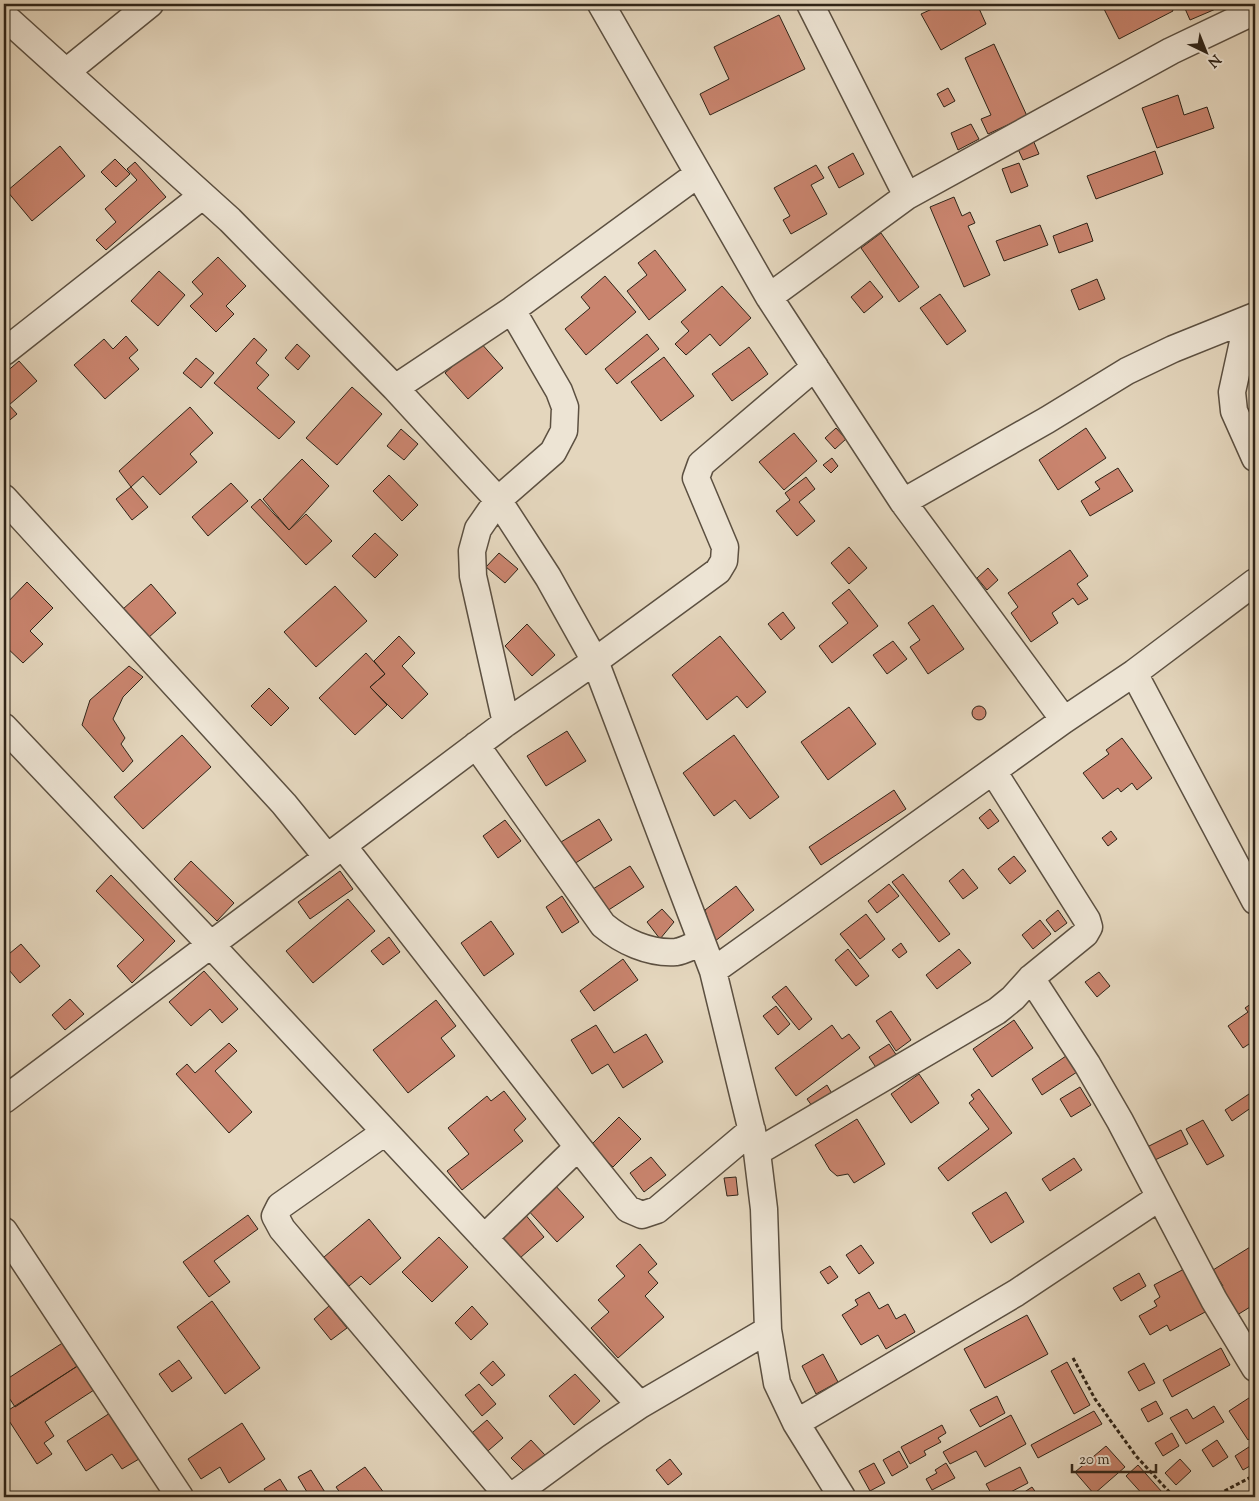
<svg xmlns="http://www.w3.org/2000/svg" width="1259" height="1501" font-family="'Sorts Mill Goudy',serif">
  <style>
    .building { fill: #c9846e; stroke: #2f2418 }
    .lines { fill: none; stroke-linecap: round; stroke-linejoin: round }
    .minor-casing { stroke: #5c5041; stroke-width: 29 }
    .path { stroke: #2f2418; stroke-width: 3; stroke-dasharray: 4 2.5; stroke-linecap: butt }
    .minor { stroke: #ede4d4; stroke-width: 26 }
  </style>
  <rect width="100%" height="100%" fill="#e4d6bd"/>
  <filter id="stains"><feTurbulence type="fractalNoise" baseFrequency=".004" numOctaves="4"/><feColorMatrix values="0 0 0 0 .2 0 0 0 0 .09 0 0 0 0 .02 0 0 0 .5 -.17"/></filter>
  <radialGradient id="worn" r=".72"><stop offset=".6" stop-color="#630" stop-opacity="0"/><stop offset="1" stop-color="#630" stop-opacity=".3"/></radialGradient>
  <path class="building" d="M943,4h34l9,20 -45,26 -20,-36z
    M1110,4h60l3,7 -54,28 -16,-32z
    M1183,4h42v1l-35,15z
    M779,15l26,54 -95,46 -10,-21 29,-15 -15,-32z
    M994,44l33,72 -39,18 -7,-15 10,-4 -26,-57z
    M948,88l7,13 -11,6 -7,-13z
    M1178,95l6,20 23,-8 7,21 -57,20 -15,-40z
    M971,124l8,15 -21,11 -7,-17z
    M1033,140l6,14 -16,6 -6,-13z
    M60,146l25,30 -53,45 -25,-30z
    M1155,151l8,23 -67,25 -9,-23z
    M853,153l11,21 -25,14 -11,-21z
    M115,159l15,15 -14,13 -15,-15z
    M135,162l31,35 -60,53 -10,-10 20,-18 -11,-13 32,-29 -10,-11z
    M1019,163l9,23 -17,7 -9,-24z
    M816,165l8,13 -13,7 16,29 -36,20 -8,-14 7,-4 -16,-28z
    M954,197l8,19 8,-4 5,11 -7,3 22,49 -26,12 -34,-80z
    M1087,223l6,18 -34,12 -6,-17z
    M1040,225l8,20 -44,16 -8,-20z
    M881,233l38,54 -20,15 -38,-54z
    M655,250l31,40 -37,30 -22,-29 20,-16 -9,-12z
    M218,257l28,29 -20,20 8,8 -18,18 -26,-26 13,-12 -11,-12z
    M159,271l26,24 -27,31 -27,-25z
    M605,276l31,36 -50,43 -21,-26 25,-21 -9,-11z
    M1097,279l8,20 -26,11 -8,-20z
    M870,281l13,16 -19,16 -13,-16z
    M722,286l29,32 -31,28 -10,-12 -24,21 -11,-11 14,-13 -8,-9z
    M940,294l26,37 -19,14 -27,-37z
    M647,334l12,15 -42,35 -12,-15z
    M126,336l12,14 -9,8 10,11 -34,30 -31,-34 30,-26 9,10z
    M254,338l13,12 -11,13 13,12 -12,13 38,34 -16,17 -65,-56z
    M480,342l23,26 -35,31 -23,-26z
    M297,344l13,12 -12,14 -13,-12z
    M749,347l19,27 -36,27 -20,-27z
    M664,357l30,39 -33,25 -30,-39z
    M196,358l18,15 -13,15 -18,-15z
    M19,361l18,20 -28,24 8,9 -13,11v-51z
    M352,387l30,27 -45,51 -31,-27z
    M190,407l23,26 -23,21 7,8 -37,33 -17,-19 -12,11 -12,-16z
    M836,428l10,11 -11,10 -10,-11z
    M1086,428l20,30 -48,32 -19,-30z
    M401,429l17,15 -14,16 -17,-14z
    M794,433l23,28 -33,29 -25,-28z
    M832,458l6,8 -7,7 -8,-8z
    M302,459l27,27 -40,44 -26,-31z
    M1118,468l15,23 -43,25 -9,-15 19,-12 -5,-7z
    M389,475l29,30 -16,16 -29,-30z
    M806,477l9,12 -16,13 16,19 -18,15 -21,-25 14,-11 -5,-7z
    M231,483l17,18 -40,35 -16,-19z
    M131,487l17,20 -16,13 -16,-21z
    M260,499l29,31 17,-16 26,27 -26,24 -55,-58z
    M375,533l23,22 -23,23 -23,-22z
    M849,547l18,21 -18,16 -18,-21z
    M1070,550l18,26 -11,8 11,15 -10,6 -5,-7 -21,15 6,10 -27,19 -20,-29 7,-6 -10,-14z
    M499,553l19,16 -13,14 -19,-16z
    M988,568l10,12 -11,10 -10,-12z
    M27,582l26,26 -23,23 13,13 -20,19 -19,-18v-39z
    M151,584l25,29 -28,25 -25,-29z
    M335,586l32,35 -51,46 -32,-35z
    M849,589l29,37 -46,37 -13,-17 29,-23 -16,-20z
    M933,605l31,44 -36,25 -18,-27 10,-7 -12,-17z
    M783,612l12,16 -14,12 -13,-16z
    M527,624l28,31 -23,21 -27,-30z
    M399,636l16,17 -13,13 26,28 -26,25 -32,-32 15,-13 -11,-13z
    M720,636l46,56 -19,16 -10,-12 -30,24 -35,-45z
    M893,641l14,18 -20,15 -14,-19z
    M366,653l19,21 -15,13 17,18 -32,30 -36,-37z
    M129,666l14,11 -20,20 -10,22 12,19 -4,6 12,17 -10,11 -41,-47 8,-25z
    M269,688l20,20 -18,18 -20,-20z
    M972 713a7 7 0 1 1 14 0a7 7 0 1 1-14 0Z
    M849,707l27,37 -48,36 -27,-38z
    M567,731l19,30 -40,25 -19,-30z
    M182,735l29,32 -68,62 -29,-32z
    M734,735l45,62 -29,22 -15,-19 -21,16 -31,-43z
    M1122,738l30,40 -15,12 -5,-7 -11,9 -3,-4 -15,11 -20,-26 26,-19 -3,-4z
    M894,790l12,19 -85,56 -12,-18z
    M990,809l9,12 -11,8 -9,-11z
    M599,819l13,21 -38,24 -13,-22z
    M505,820l16,21 -23,17 -15,-22z
    M1111,831l6,8 -9,7 -6,-8z
    M1014,856l12,15 -16,13 -12,-15z
    M191,861l43,42 -17,18 -43,-42z
    M630,866l14,21 -37,24 -14,-22z
    M963,869l15,19 -15,11 -14,-18z
    M340,871l13,18 -43,30 -12,-17z
    M903,874l47,60 -11,8 -47,-60z
    M111,875l64,66 -43,42 -15,-17 27,-26 -48,-49z
    M889,884l10,12 -22,17 -9,-12z
    M736,886l18,24 -40,32 -9,-32z
    M562,896l17,26 -17,11 -16,-26z
    M348,899l27,32 -62,52 -27,-32z
    M662,909l12,13 -14,17 -13,-17z
    M1058,910l9,13 -12,9 -9,-12z
    M866,914l19,25 -25,20 -20,-25z
    M1040,920l11,14 -18,15 -11,-14z
    M491,921l23,33 -30,22 -23,-33z
    M389,937l11,15 -17,13 -12,-14z
    M901,943l6,9 -8,6 -7,-8z
    M21,944l19,22 -20,17 -16,-19v-6z
    M848,949l21,27 -13,10 -21,-26z
    M959,949l12,14 -34,26 -11,-14z
    M623,959l15,21 -44,31 -14,-20z
    M204,971l34,38 -16,14 -12,-14 -19,17 -22,-24z
    M1099,972l11,14 -13,11 -12,-15z
    M786,986l26,33 -13,11 -27,-33z
    M70,999l14,15 -19,16 -13,-15z
    M436,1000l20,26 -15,12 14,18 -47,37 -35,-43z
    M1255,1001v39l-12,8 -15,-22 20,-14 -3,-4z
    M776,1006l14,18 -12,11 -15,-19z
    M891,1011l20,29 -15,11 -20,-30z
    M1014,1020l19,28 -41,29 -19,-28z
    M596,1025l18,28 32,-19 17,28 -40,26 -15,-24 -16,10 -21,-34z
    M832,1025l10,14 7,-5 11,14 -64,48 -21,-28z
    M229,1043l8,8 -22,20 37,41 -23,21 -53,-59 11,-10 8,9z
    M889,1044l10,15 -20,13 -10,-15z
    M1066,1056l11,16 -35,23 -10,-16z
    M919,1074l20,29 -28,20 -20,-29z
    M827,1085l7,12 -19,13 -8,-11z
    M1080,1087l11,18 -20,12 -11,-18z
    M979,1089l33,44 -64,48 -10,-13 51,-39 -20,-26 5,-4 -3,-4z
    M1255,1090v15l-23,16 -7,-11z
    M504,1091l22,28 -12,11 9,11 -61,49 -15,-19 22,-17 -21,-26 39,-32 4,5z
    M619,1117l22,22 -28,28 -22,-22z
    M857,1119l28,45 -31,19 -6,-9 -11,2 -7,-6 -15,-25z
    M1203,1120l21,36 -17,9 -21,-36z
    M1181,1130l7,14 -33,16 3,5 -19,-14z
    M651,1157l15,18 -22,17 -14,-19z
    M1074,1158l8,12 -32,21 -8,-12z
    M736,1177l2,18 -11,1 -3,-18z
    M554,1184l30,33 -27,25 -31,-34z
    M1006,1192l18,30 -33,21 -19,-30z
    M524,1213l20,24 -24,21 -21,-23z
    M248,1215l10,14 -44,32 16,21 -21,15 -26,-35z
    M369,1219l32,39 -31,27 -9,-9 -12,10 -25,-29z
    M439,1237l29,30 -36,35 -30,-30z
    M640,1244l17,20 -9,8 10,11 -13,13 19,21 -46,41 -27,-30 18,-16 -11,-12 27,-24 -9,-10z
    M1255,1244v60l-26,16 -17,-27 11,-7 -10,-16z
    M861,1245l13,18 -15,11 -13,-19z
    M830,1266l8,11 -10,7 -8,-12z
    M1184,1269l23,42 -37,20 -3,-6 -17,10 -11,-19 18,-10 -3,-5 6,-4 -6,-12z
    M1139,1273l7,13 -25,15 -8,-13z
    M869,1292l10,17 9,-5 8,15 9,-5 10,18 -29,17 -8,-14 -17,10 -19,-30 16,-10 -3,-5z
    M212,1301l48,67 -35,26 -48,-67z
    M329,1306l18,22 -16,12 -17,-21z
    M472,1306l16,18 -17,16 -16,-17z
    M1027,1315l21,39 -63,34 -21,-39z
    M1255,1328v26l-17,-15z
    M64,1342l15,23 -64,42 -11,-17v-9z
    M1221,1348l9,17 -58,32 -9,-17z
    M823,1354l15,28 -22,12 -14,-28z
    M179,1360l13,18 -20,14 -13,-18z
    M493,1361l12,14 -13,11 -12,-13z
    M1067,1362l23,43 -16,9 -23,-43z
    M1144,1363l11,20 -16,8 -11,-19z
    M79,1365l15,25 -49,32 9,14 -10,7 8,11 -15,10 -33,-51z
    M575,1374l25,27 -26,24 -25,-29z
    M479,1384l17,20 -14,12 -17,-21z
    M1255,1394v41l-7,5 -19,-29z
    M997,1396l8,17 -25,14 -10,-17z
    M1156,1401l7,13 -15,8 -7,-13z
    M1214,1406l10,16 -38,22 -16,-26 17,-9 6,10z
    M1094,1411l8,13 -64,34 -7,-13z
    M110,1413l29,46 -17,10 -10,-15 -26,17 -19,-30z
    M1011,1415l15,29 -41,23 -9,-16 -26,13 -7,-12z
    M487,1420l16,18 -21,18 -16,-18z
    M242,1423l23,36 -36,24 -9,-16 -19,12 -13,-20z
    M942,1425l4,8 -8,5 3,4 -17,9 2,4 -16,9 -9,-17z
    M1172,1433l7,13 -16,10 -8,-13z
    M531,1440l14,15 -20,17 -14,-14z
    M1217,1440l11,17 -15,10 -11,-17z
    M1255,1443v20l-12,7 -8,-14z
    M1106,1446l19,21 -31,27 -19,-22z
    M899,1451l9,16 -16,9 -9,-16z
    M670,1459l12,15 -14,11 -12,-15z
    M1180,1459l11,12 -15,14 -11,-12z
    M874,1463l11,20 -15,8 -11,-20z
    M946,1463l9,15 -23,12 -6,-11 11,-6 -2,-3z
    M1138,1465l24,27 5,5h-22l-19,-21z
    M365,1467l22,30h-44l-7,-10z
    M1020,1467l8,16 -27,14h-8l-7,-13z
    M311,1470l17,27h-18l-12,-20z
    M280,1479l11,18h-22l-5,-8z
    M1032,1487l7,10h-18l-1,-2z"/>
  <g class="lines">
    <defs>
      <path id="minor" d="M601,4l168,293 134,205 161,218
        M810,4l97,192
        M4,16l226,204 165,168 103,112 50,77 47,84 118,310 44,181 7,57 4,121 9,53 19,40 46,74
        M66,72l84,-68
        M769,297l138,-101 264,-145 84,-40
        M1248,319l-16,73 2,19 21,47
        M4,352l198,-156
        M395,388l117,-78 186,-136
        M4,498l280,306 43,53
        M903,502l144,-82 80,-49 46,-22 82,-33
        M1134,673l121,228
        M506,723l-33,-147 -1,-25 6,-22 20,-29 55,-48 11,-21 1,-24 -6,-16 -47,-81
        M4,727l207,218 429,460
        M476,745l127,180c19,16 46,29 73,27 8,-1 18,-7 26,-10
        M343,846l235,301 50,62 14,6 15,-5 95,-80
        M713,971l351,-251 70,-47 121,-91
        M1031,978l56,86 33,57 94,179 41,68
        M4,1100l502,-377 89,-62 123,-90 6,-10 1,-14 -29,-69 5,-14 114,-97
        M385,1132l-105,74 -5,10 7,13 227,268
        M757,1152l240,-141 16,-13 18,-20 54,-44 4,-7 -2,-7 -94,-149
        M4,1231l176,266
        M484,1238l94,-91
        M796,1423l220,-130 144,-96
        M511,1497l83,-61 46,-31 128,-75"/>
    </defs>
    <use href="#minor" class="minor-casing"/>
    <path class="path" d="M1073,1358l22,41 41,57 38,41
      M1213,1497l42,-22"/>
    <use href="#minor" class="minor"/>
  </g>
  <rect width="1259" height="1501" fill="none" stroke="#e4d6bd" stroke-width="20"/>
  <rect x="5" y="5" width="1249" height="1491" fill="none" stroke="#2f2418" stroke-width="2.5"/>
  <rect x="10" y="10" width="1239" height="1481" fill="none" stroke="#2f2418"/>
  <g transform="translate(1206 52) rotate(137)" stroke="#ede4d4" stroke-width="4" paint-order="stroke">
  <path d="M0-4L9 19L0 12L-9 19Z" fill="#2f2418"/>
  <text y="-8" font-size="14" font-weight="bold" text-anchor="middle" fill="#2f2418">N</text>
  </g>
  <path d="M1072 1464v8h84v-8" fill="none" stroke="#2f2418" stroke-width="2.5"/>
  <text x="1079" y="1464" font-size="15" fill="#2f2418" stroke="#ede4d4" stroke-width="4" paint-order="stroke">20 m</text>
  <rect width="100%" height="100%" filter="url(#stains)"/>
  <rect width="100%" height="100%" fill="url(#worn)"/>
</svg>
